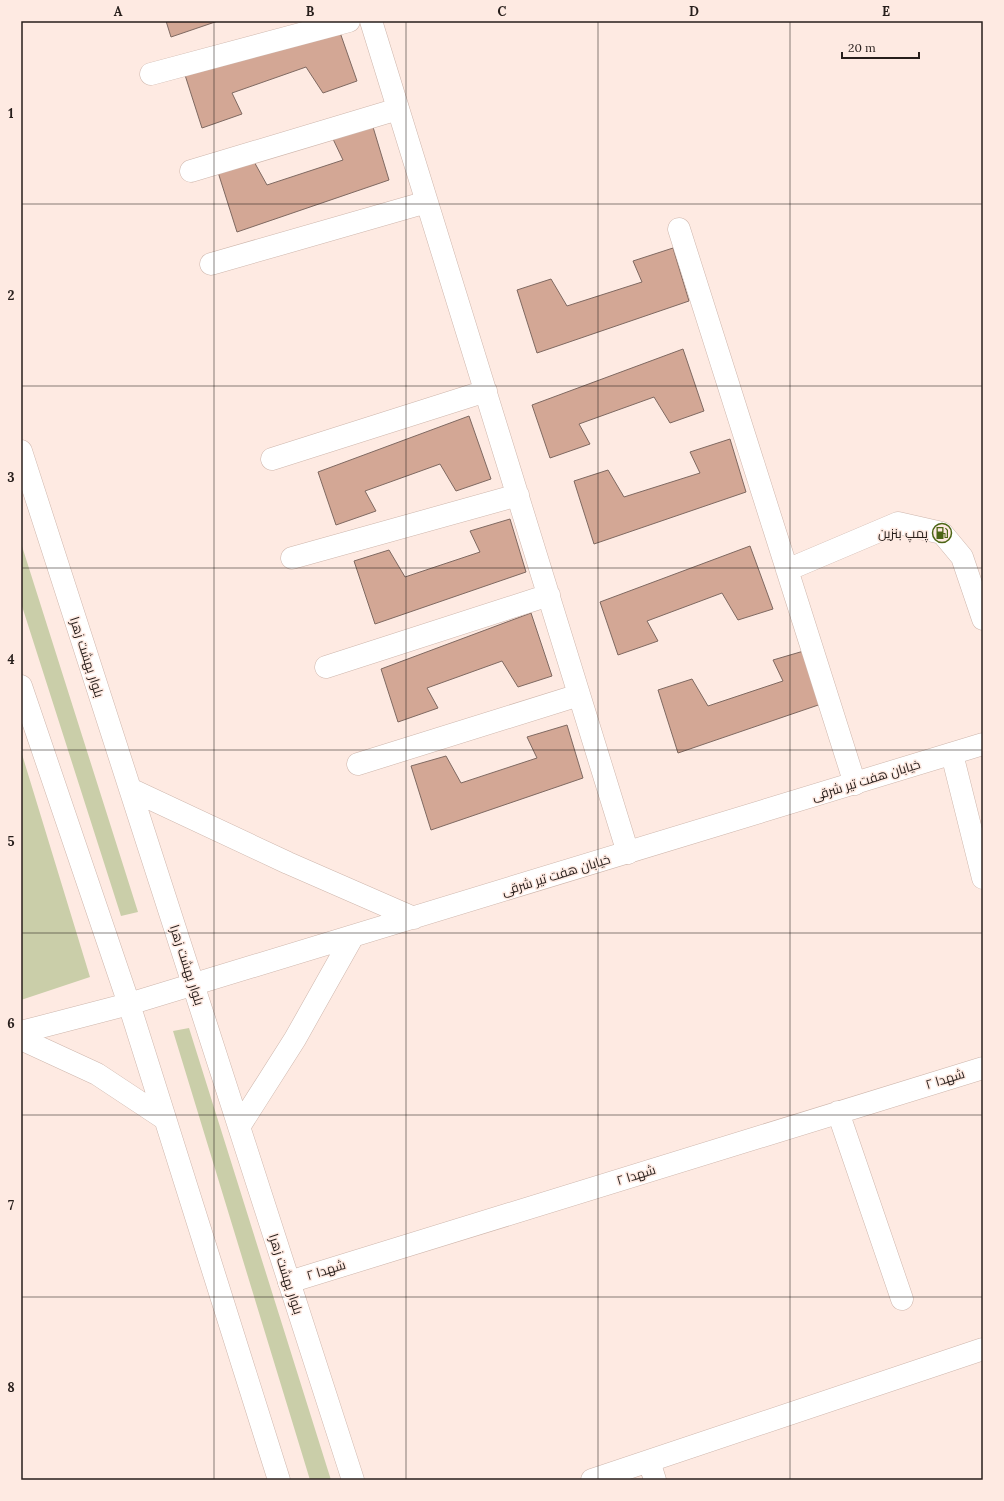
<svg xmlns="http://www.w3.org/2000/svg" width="1004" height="1501" font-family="Lora,Cairo,serif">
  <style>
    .green { fill: #cacea9 }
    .building { fill: #d3a795; stroke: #7f6961 }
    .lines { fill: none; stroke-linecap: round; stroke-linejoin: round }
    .minor-casing { stroke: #ceb6ac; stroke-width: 23 }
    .major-casing { stroke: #ceb6ac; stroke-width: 23 }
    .minor { stroke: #fff; stroke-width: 22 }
    .major { stroke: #fff; stroke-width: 22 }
    .grid { fill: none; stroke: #271e1b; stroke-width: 1; stroke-opacity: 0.55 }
    .labels { text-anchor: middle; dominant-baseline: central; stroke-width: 3; stroke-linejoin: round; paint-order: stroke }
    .poi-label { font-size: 13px; fill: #271e1b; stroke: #feeae2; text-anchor: end }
    .street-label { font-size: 13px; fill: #271e1b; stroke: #feeae2 }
    .neatline { fill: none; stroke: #271e1b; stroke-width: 1.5 }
    .grid-label { font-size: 13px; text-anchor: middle; font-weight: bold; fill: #271e1b }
  </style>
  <rect width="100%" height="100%" fill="#feeae2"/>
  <path class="green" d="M21,543l117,369 -17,4 -100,-313z
    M21,751l69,226 -69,23z
    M189,1028l142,452h-21l-137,-449z"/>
  <path class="building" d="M166,21h52l-47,16z
    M336,21l21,60 -34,12 -17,-26 -74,26 10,21 -40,14 -17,-53z
    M373,127l16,53 -152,52 -20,-63 35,-11 15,27 76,-25 -10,-21z
    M673,248l16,53 -152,52 -20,-63 34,-11 16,27 75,-24 -9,-21z
    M683,349l21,62 -34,12 -16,-26 -75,27 11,20 -40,14 -18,-53z
    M469,416l22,63 -35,12 -16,-27 -75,27 11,20 -40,14 -18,-53z
    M730,439l16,53 -152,52 -20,-63 34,-11 16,27 76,-24 -10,-21z
    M510,519l16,53 -151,52 -21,-63 35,-11 16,27 75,-25 -10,-21z
    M750,546l23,63 -35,11 -16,-27 -75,28 11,20 -40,14 -18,-53z
    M531,613l21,63 -34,11 -16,-26 -75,27 11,20 -40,14 -17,-53z
    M814,648l16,53 -152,52 -20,-63 34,-11 16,27 75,-25 -10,-21z
    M567,725l16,53 -152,52 -20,-64 35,-10 15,27 76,-25 -10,-21z"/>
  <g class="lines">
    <defs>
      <path id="minor" d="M371,21l257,832
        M151,74l198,-53
        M191,171l207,-62
        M679,229l176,555
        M211,264l216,-62
        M272,459l214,-68
        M292,558l226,-63
        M787,570l111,-47 44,10 20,24 21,62
        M326,667l223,-72
        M952,754l31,124
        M358,764l221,-69
        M21,1032l108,-28
        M838,1112l64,187
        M289,1282l694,-214
        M649,1461l6,19
        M592,1480l391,-131"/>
      <path id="major" d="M21,451l332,1029
        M21,686l108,318 150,476
        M130,789l158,74 126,55
        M129,1004l854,-260
        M21,1039l76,35 68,45
        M239,1127l56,-88 58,-103"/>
    </defs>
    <use href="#minor" class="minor-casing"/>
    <use href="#major" class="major-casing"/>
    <use href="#minor" class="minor"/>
    <use href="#major" class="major"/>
  </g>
  <path class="grid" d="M214,21v1459M406,21v1459M598,21v1459M790,21v1459M21,204h962M21,386h962M21,568h962M21,750h962M21,933h962M21,1115h962M21,1297h962"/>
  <defs>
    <symbol id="fuel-ring" viewBox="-11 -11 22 22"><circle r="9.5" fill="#feeae2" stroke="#4c6515" stroke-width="1.5"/><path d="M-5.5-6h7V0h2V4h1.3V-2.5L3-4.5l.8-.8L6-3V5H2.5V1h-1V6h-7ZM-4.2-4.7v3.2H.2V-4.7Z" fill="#4c6515"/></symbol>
  </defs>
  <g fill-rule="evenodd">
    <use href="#fuel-ring" x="931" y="522" width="22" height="22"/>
  </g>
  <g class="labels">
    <g class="poi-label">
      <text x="928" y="533">پمپ بنزین</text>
    </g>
    <g class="street-label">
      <text transform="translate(87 657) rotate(72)">بلوار بهشت زهرا</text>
      <text transform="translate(866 780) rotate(-17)">خیابان هفت تیر شرقی</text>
      <text transform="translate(556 875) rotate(-17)">خیابان هفت تیر شرقی</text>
      <text transform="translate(187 965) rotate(72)">بلوار بهشت زهرا</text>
      <text transform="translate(945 1079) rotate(-17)">شهدا ۲</text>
      <text transform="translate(636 1175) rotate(-17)">شهدا ۲</text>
      <text transform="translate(326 1270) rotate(-17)">شهدا ۲</text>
      <text transform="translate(286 1274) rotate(72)">بلوار بهشت زهرا</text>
    </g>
  </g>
  <rect width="1004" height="1501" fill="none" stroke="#feeae2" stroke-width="44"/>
  <path d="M842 52v6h77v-6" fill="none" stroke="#271e1b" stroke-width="2"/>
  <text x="848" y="52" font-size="12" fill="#271e1b" stroke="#feeae2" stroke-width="3" paint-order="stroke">20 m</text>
  <rect x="22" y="22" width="960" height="1457" class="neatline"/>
  <g class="grid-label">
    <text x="118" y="16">A</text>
    <text x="310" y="16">B</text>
    <text x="502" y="16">C</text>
    <text x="694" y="16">D</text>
    <text x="886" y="16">E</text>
    <text x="11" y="118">1</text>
    <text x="11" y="300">2</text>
    <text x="11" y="482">3</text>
    <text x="11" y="664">4</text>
    <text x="11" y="846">5</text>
    <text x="11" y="1028">6</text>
    <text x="11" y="1210">7</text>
    <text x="11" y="1392">8</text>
  </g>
</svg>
